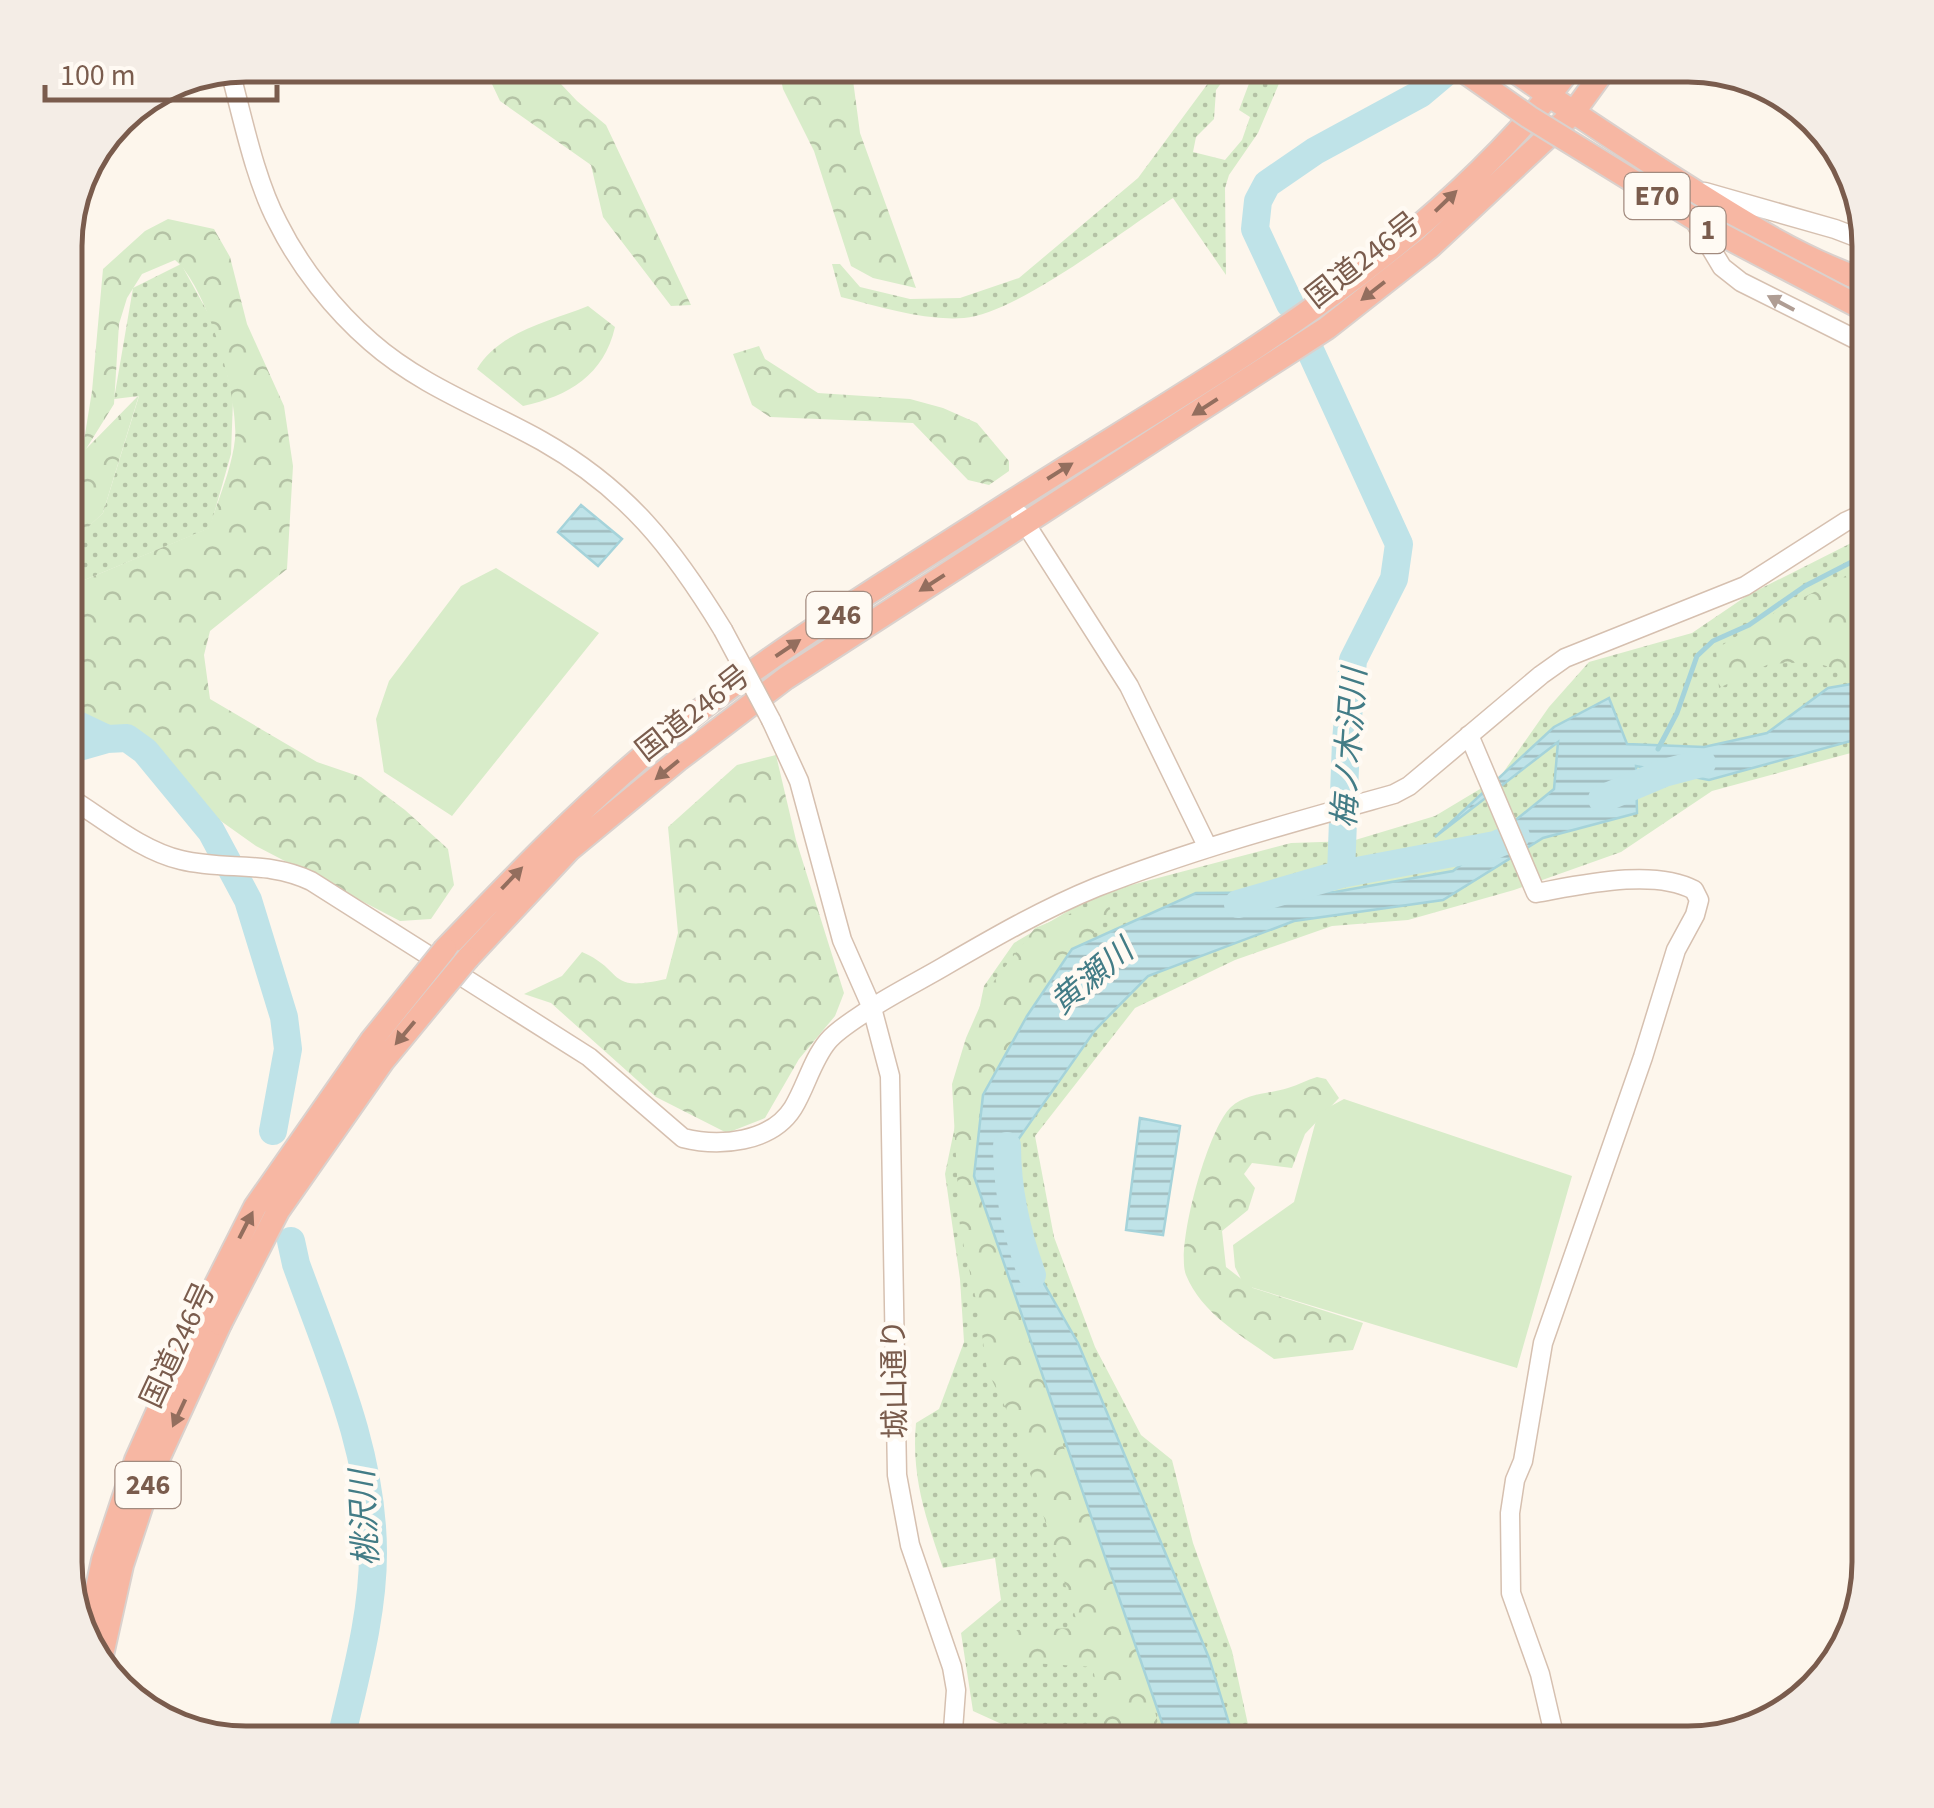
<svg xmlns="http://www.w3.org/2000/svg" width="1934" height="1808" font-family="'Source Sans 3','Noto Sans JP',sans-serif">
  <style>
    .grass { fill: url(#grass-dots) }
    .forest { fill: url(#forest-crowns) }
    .park { fill: #d8ecc9 }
    .water { fill: url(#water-rules); stroke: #a5d3da; stroke-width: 2.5 }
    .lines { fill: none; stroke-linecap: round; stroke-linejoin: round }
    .stream { stroke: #a5d3da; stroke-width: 5 }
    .river { stroke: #bfe3e8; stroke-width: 28 }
    .secondary-casing { stroke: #d6c0b0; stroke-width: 21 }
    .highway-casing { stroke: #dad1cd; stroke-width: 26 }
    .secondary { stroke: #fff; stroke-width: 18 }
    .highway { stroke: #f7b7a3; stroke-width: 22 }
    .secondary-bridge-casing { stroke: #d6c0b0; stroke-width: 21; stroke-linecap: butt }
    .highway-bridge-casing { stroke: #dad1cd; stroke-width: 26; stroke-linecap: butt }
    .secondary-bridge { stroke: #fff; stroke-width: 18 }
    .highway-bridge { stroke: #f7b7a3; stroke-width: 22 }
    .oneway { fill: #936e5e }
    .oneway2 { fill: #af9d94 }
    .labels { text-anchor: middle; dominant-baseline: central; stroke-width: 9; stroke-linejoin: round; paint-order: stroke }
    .shield { fill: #fffaf3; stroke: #a28b7f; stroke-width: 2.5 }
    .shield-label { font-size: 28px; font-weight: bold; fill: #7a5c4d }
    .street-label { font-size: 30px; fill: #7a5c4d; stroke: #fffaf3 }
    .water-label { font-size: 32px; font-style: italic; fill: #437c86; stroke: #fffaf3 }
    .rim { fill: none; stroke: #7a5c4d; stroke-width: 5 }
  </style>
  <defs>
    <pattern id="grass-dots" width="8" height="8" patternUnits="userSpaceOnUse" patternTransform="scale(2.5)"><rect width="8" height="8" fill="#d8ecc9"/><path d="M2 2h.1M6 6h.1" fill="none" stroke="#b4c2a5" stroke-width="1.8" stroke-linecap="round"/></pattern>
    <pattern id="forest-crowns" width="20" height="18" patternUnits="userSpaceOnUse" patternTransform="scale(2.5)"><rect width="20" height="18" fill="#d8ecc9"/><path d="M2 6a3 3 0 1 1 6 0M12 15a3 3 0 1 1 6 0" fill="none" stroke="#b4c2a5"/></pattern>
    <pattern id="water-rules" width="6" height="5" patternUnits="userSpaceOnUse" patternTransform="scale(2.5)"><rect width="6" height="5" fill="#bfe3e8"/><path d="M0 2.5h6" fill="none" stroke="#a0bbbe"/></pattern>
  </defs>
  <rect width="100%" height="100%" fill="#fdf6ec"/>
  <path class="grass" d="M1235,65l-19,25 -2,29 -18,18 -3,15 32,8 17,-20 8,-23 -11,-7 14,-37 30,1 -25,59 -29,42 -4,13 1,87 -53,-77c-48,31 -156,116 -209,120 -41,3 -82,-11 -123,-21l-9,-33h8l20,23 50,12 50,-1 59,-20 119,-100 82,-111z
    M181,264l37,67 15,69 -2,54 -21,74 -145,60v-40l38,-35 36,-117 -25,3 19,-111z
    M1869,534v214l-157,43 -91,61 -107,38 -106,30 -76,6 -97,34 -100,48 -100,128 19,101 41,110 46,88 31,25 21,83 39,108 20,92h-216l1,-3 -64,-29 -12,-78 40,-33 -6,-42 -52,10c-17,-49 -32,-92 -27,-145l23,-14 25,-67 -4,-63 -15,-105 39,-188 30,-43 83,-49 194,-51 61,-2 83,-25 65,-39 49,-70 40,-45 103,-29 56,-38z"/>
  <path class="forest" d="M483,65h60l34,36 29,24 85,180 -20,1 -68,-89 -12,-52 -91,-64z
    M778,65h73l9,68 56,155 -43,-10 -22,-12 -37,-115 -31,-62z
    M168,219l46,10 16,28 17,67 37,82 9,60 -6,103 -77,62 -6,24 6,44 107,63 44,15 44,33 43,39 6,36 -23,34 -31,2 -144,-75 -83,-59 -23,-46 -67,-19 -18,-14v-120l144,-60c9,-28 23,-60 26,-89 4,-42 -28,-153 -60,-179l-33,14 -15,24 -8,26 -5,80 -28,45 53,-54 -36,118 -38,36v-83l17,-13 10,-62 11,-122 42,-38z
    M588,306l27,21c-11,48 -46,69 -92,79l-46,-37c21,-37 74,-48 111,-63z
    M759,346l6,13 53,34 92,6 33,9 34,15 32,38v10l-20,14 -21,-5 -55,-57 -143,-6 -18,-12 -19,-51z
    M1869,564v115l-56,-17 -44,2 -50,24 -3,-39 63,-39z
    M776,755l20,85 48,153 -9,23 -36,43 -34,59 -38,15 -71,-36 -105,-94 -27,-9 38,-18 20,-24c44,19 23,41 84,27l12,-46 -10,-106 69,-62z
    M1106,899l6,14 -61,67 -54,86 -14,32 -6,67 78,205 7,73 48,111 20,59 33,130h-122l8,-18 53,-2 -9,-56 -91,-6 -4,-20 18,-11 63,-2 -63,-199 -29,-59 -8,-57 -19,-84 -8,-145 14,-46 21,-48 48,-62z
    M1317,1077l9,2 13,19 -34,36 -13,34 -40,-5 -8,11 11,14 -7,22 -26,21 4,36 27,21 110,35 -10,27 -79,9c-33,-24 -72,-45 -88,-84 -11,-28 22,-147 45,-168 15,-14 39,-13 57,-19 10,-3 19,-8 29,-11z"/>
  <path class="park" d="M496,568l103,65 -147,183 -68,-44 -8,-53 13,-38 72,-95z
    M1344,1099l228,77 -55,192 -273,-83 -9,-18 -2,-22 61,-43 24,-89z"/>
  <path class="water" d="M581,505l41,34 -24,27 -40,-34z
    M1869,681v55l-160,44 -73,-14 1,47 -94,25 -100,62 -149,21 -146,55 -53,54 -80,114 -11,70 74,129 131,315 26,85h-66l-195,-567 9,-81 44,-79 45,-67 124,-56 139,-1 118,-21 101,-82 4,-47 -123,95 119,-110 55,-29 18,46 77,3 63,-14 61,-45z
    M1140,1118l40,8 -17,109 -37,-5z"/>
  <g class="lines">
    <path class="stream" d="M1658,749l19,-36 20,-57 16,-15 36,-16 56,-39 64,-33"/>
    <path class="river" d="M1290,304l-35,-75 3,-28 9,-17 48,-33 105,-57 25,-21
      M1310,350l89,194 -5,35 -41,81 -7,81 -5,133
      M65,719l42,20
      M65,751l42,-12 20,-1 18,13 66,80 37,69 36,117 4,32 -15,82
      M1602,799l62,-26 38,-10
      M1238,904l103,-30 154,-29 21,-9
      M1007,1146c0,45 10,88 25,129
      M291,1241l5,23c34,94 77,188 77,289 0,64 -19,128 -33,190"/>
    <defs>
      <path id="secondary" d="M230,71c13,48 25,109 48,152 22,44 56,87 93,119 50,44 114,67 171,99 85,48 131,107 181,189
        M1705,192l130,37 34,13
        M1695,222l27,45 19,15 128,64
        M1020,515l109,171 79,162
        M771,720l28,61 43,159 30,68 18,68 7,399 13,70 42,122 4,23 -4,53
        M1469,735l67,158c45,-8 117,-25 158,-3l5,10 -4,15 -19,35 -33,107 -100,286 -20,118 -8,19 -5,33 1,80 29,81 16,69
        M65,795c37,22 74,55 116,65 45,11 86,0 130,21l278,176 94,81c36,9 88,5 110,-30 13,-21 19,-48 35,-67 10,-12 29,-23 42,-32 23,-15 49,-28 73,-42 50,-29 100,-58 154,-80 97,-38 197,-65 297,-93l15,-8 132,-111 24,-17 180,-72 100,-64 24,-11"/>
      <path id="highway" d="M1506,65c52,38 106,73 160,108 65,41 129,84 203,109
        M445,949c70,-73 139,-145 217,-209 109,-89 231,-162 349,-238 203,-130 413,-240 562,-437
        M468,958l101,-108 109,-90 108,-82 541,-350 103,-81 121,-113 22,-21 35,-48
        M89,1625l14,-65 33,-100 66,-148
        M102,1655l20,-90 32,-97 66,-144"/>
    </defs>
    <use href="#secondary" class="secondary-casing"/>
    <use href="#highway" class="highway-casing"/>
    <use href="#secondary" class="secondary"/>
    <use href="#highway" class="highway"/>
    <defs>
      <path id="secondary-bridge" d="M723,630l48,90"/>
      <path id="highway-bridge" d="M1455,65l74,52 182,112 158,83
        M202,1312l53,-105 116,-166 74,-92
        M220,1324l58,-113 105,-150 85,-103"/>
    </defs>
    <use href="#secondary-bridge" class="secondary-bridge-casing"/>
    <use href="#highway-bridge" class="highway-bridge-casing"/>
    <use href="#secondary-bridge" class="secondary-bridge"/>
    <use href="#highway-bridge" class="highway-bridge"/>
  </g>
  <defs><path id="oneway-solid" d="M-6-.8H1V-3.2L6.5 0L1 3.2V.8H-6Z" transform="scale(2.5)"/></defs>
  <g class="oneway">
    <use href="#oneway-solid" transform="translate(1446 201) rotate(-44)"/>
    <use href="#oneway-solid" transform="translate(1373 291) rotate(142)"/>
    <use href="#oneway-solid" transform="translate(1205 407) rotate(147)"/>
    <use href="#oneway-solid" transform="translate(1060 471) rotate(-32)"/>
    <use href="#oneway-solid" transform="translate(932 583) rotate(147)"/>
    <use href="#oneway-solid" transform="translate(788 648) rotate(-34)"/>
    <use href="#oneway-solid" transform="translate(667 770) rotate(141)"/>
    <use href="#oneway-solid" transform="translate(512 878) rotate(-46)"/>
    <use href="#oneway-solid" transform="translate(405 1033) rotate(130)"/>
    <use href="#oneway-solid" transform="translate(246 1225) rotate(-63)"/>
    <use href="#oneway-solid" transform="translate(179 1413) rotate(115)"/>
  </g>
  <use class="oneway2" href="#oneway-solid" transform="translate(1781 303) rotate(-152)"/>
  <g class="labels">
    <g class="shield">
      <rect x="1624.5" y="173" width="65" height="46" rx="8"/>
      <rect x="1690.5" y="207" width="35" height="46" rx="8"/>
      <rect x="806.5" y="592" width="65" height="46" rx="8"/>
      <rect x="115.5" y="1462" width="65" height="46" rx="8"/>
    </g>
    <g class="shield-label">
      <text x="1657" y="196">E70</text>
      <text x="1708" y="230">1</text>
      <text x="839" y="615">246</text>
      <text x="148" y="1485">246</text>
    </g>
    <g class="street-label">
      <text transform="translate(1363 260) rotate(-38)">国道246号</text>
      <text transform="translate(693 713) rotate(-38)">国道246号</text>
      <text transform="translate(178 1345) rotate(-65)">国道246号</text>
      <text transform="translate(895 1379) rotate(-91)">城山通り</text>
    </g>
    <g class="water-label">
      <text transform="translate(1350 748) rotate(-86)">梅ノ木沢川</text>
      <text transform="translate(1092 977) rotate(-40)">黄瀬川</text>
      <text transform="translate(365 1518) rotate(-93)">桃沢川</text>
    </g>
  </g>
  <path d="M0 0H1934V1808H0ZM246 82H1688A164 164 0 0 1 1852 246V1562A164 164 0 0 1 1688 1726H246A164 164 0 0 1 82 1562V246A164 164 0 0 1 246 82Z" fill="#f4ede6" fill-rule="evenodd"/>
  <path class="rim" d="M246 82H1688A164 164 0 0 1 1852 246V1562A164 164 0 0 1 1688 1726H246A164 164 0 0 1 82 1562V246A164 164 0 0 1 246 82Z"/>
  <path d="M45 85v15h232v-15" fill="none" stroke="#7a5c4d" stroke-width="5"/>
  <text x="60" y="85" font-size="30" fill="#7a5c4d" stroke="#fffaf3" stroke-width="8" paint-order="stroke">100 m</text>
</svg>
